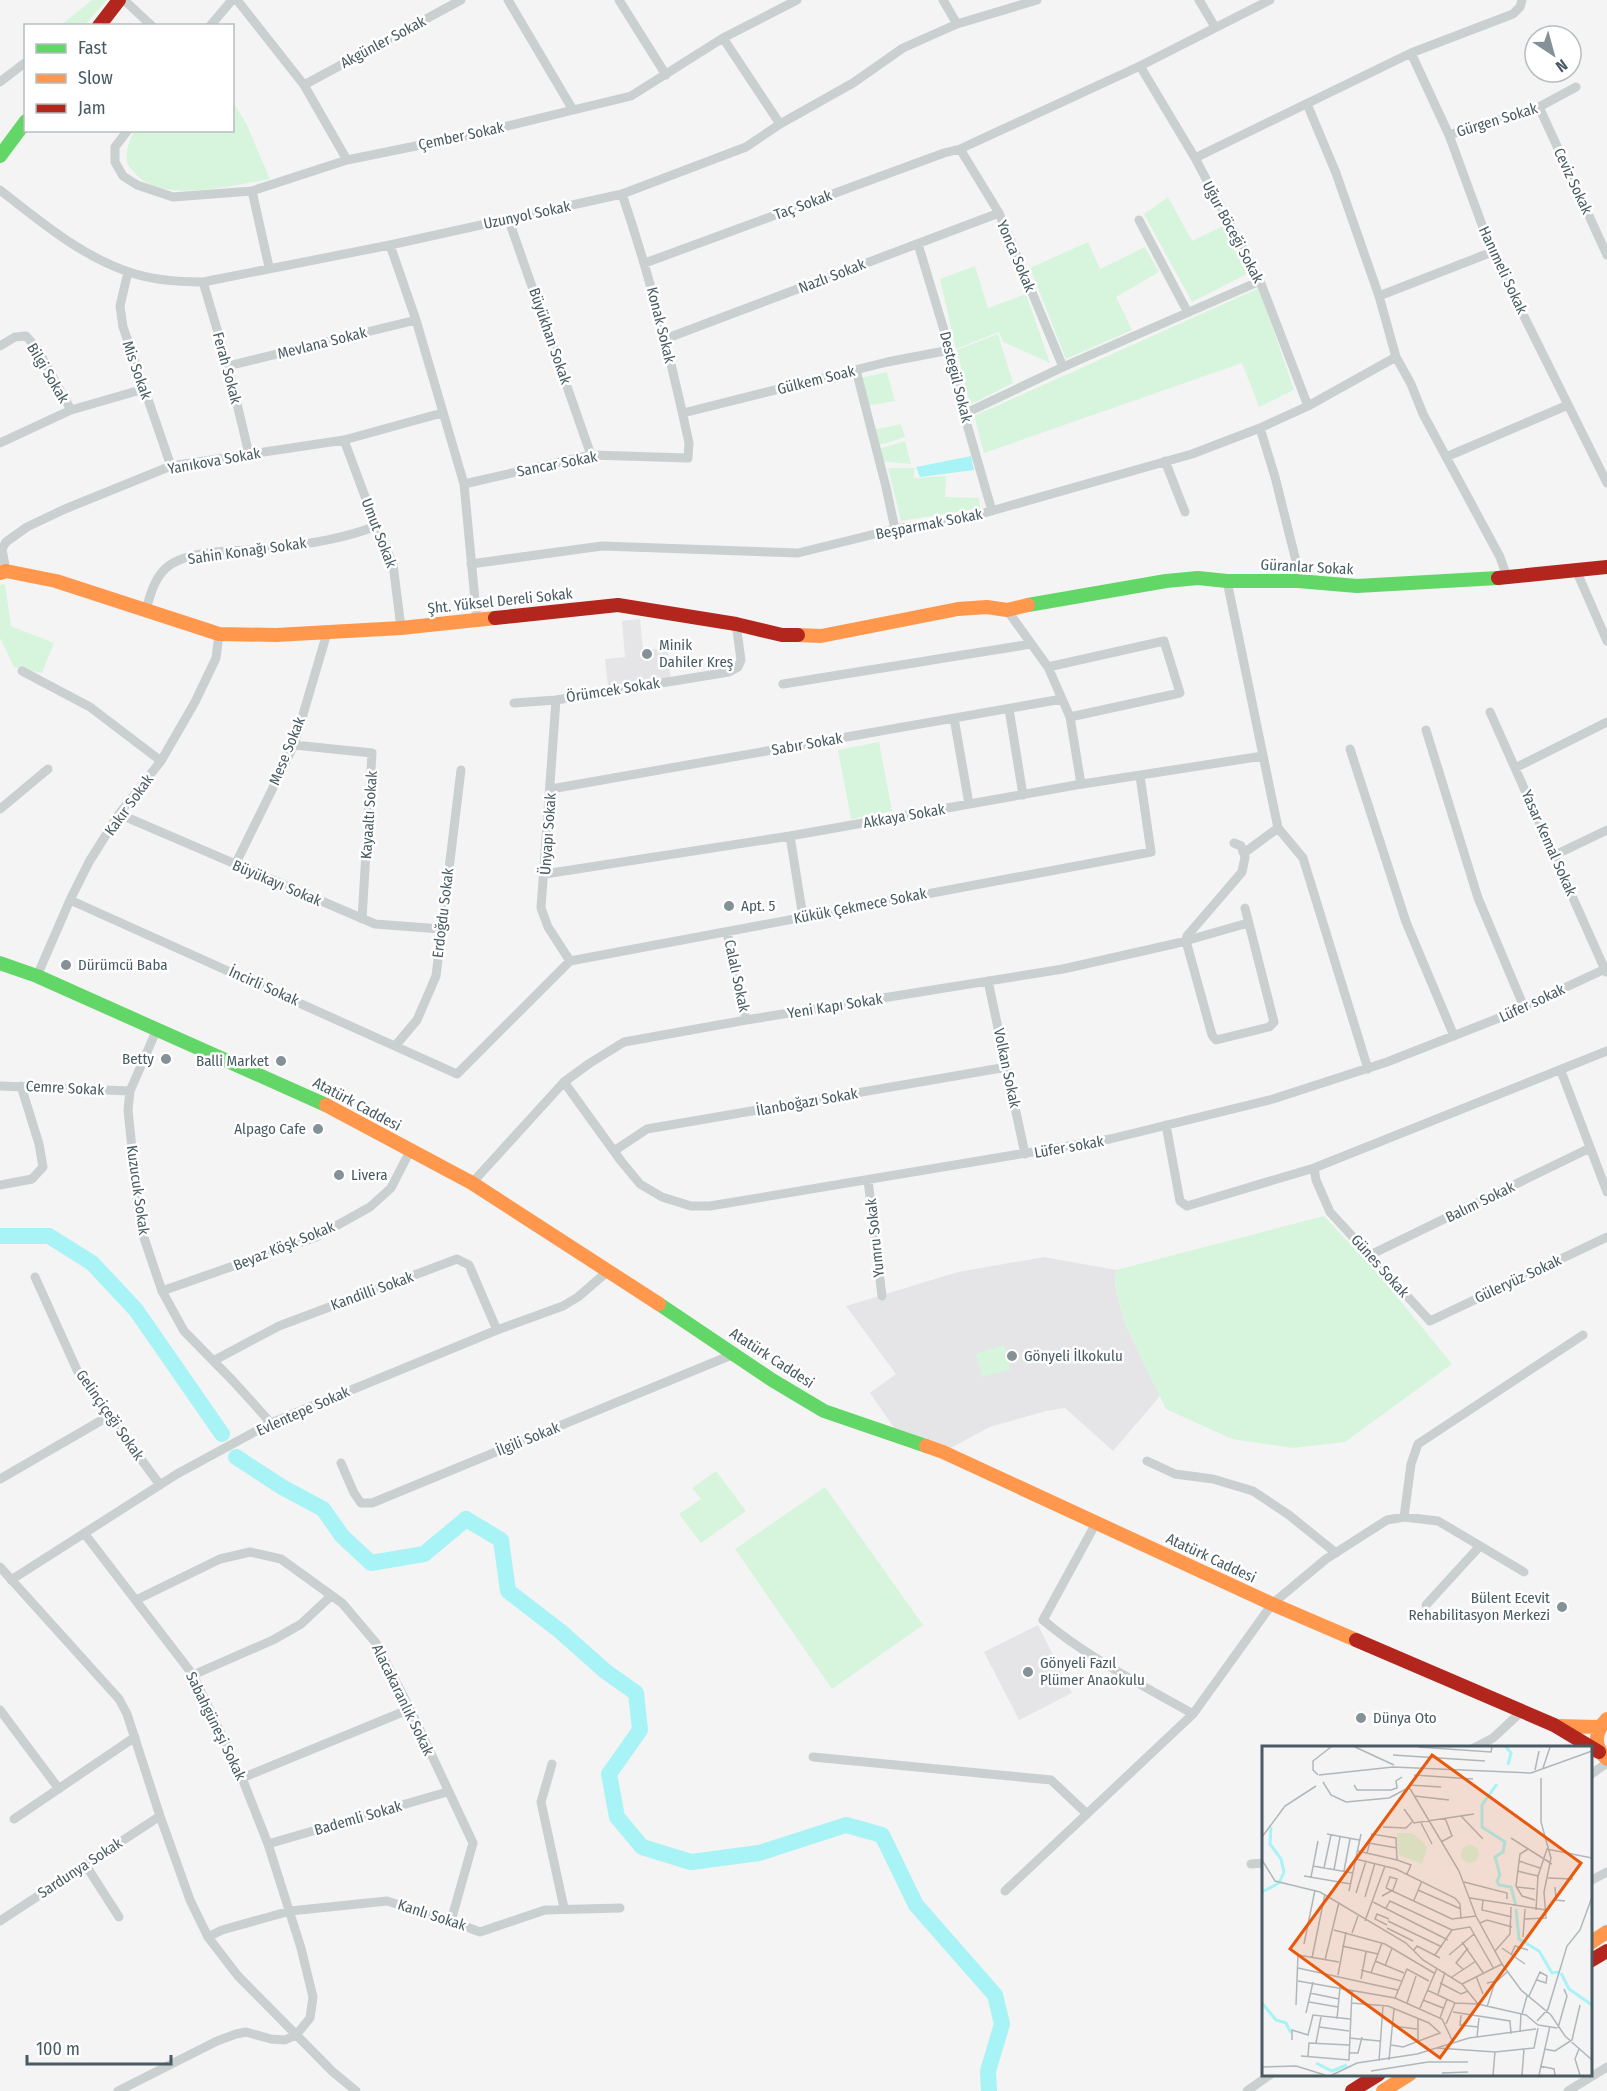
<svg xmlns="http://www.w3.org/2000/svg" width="1607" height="2091" font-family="'Fira Sans Condensed',sans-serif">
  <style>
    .education { fill: #e5e5e7 }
    .green { fill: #d7f5dd }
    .water { fill: #a8f3f5 }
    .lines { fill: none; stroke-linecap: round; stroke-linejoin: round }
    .river { stroke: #a8f3f5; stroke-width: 16 }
    .street { stroke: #cacfd0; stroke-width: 9 }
    .fast { stroke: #63d668; stroke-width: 14 }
    .slow { stroke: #ff974d; stroke-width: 14 }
    .jam { stroke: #b3261e; stroke-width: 14 }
    .poi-dot { fill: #849196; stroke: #fff; stroke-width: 2 }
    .labels { text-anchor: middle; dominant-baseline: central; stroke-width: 5; stroke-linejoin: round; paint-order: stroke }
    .street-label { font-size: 15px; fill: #485b63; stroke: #fff }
    .poi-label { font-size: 15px; fill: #485b63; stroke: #fff; text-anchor: start }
    .inset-river { fill: none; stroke: #a8f3f5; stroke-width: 3 }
    .inset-road { fill: none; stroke: #afb7ba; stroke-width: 1.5 }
    .view { fill: #e8590c; fill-opacity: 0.15; stroke: #e8590c; stroke-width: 3 }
    .inset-edge { fill: none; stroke: #485b63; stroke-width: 3 }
  </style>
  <rect width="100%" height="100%" fill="#f4f4f4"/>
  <path class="education" d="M640,619l3,31 24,-2 4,32 -63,7 -3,-28 20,-2 -3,-36z
    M1044,1257l72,13 -1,15 10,39 35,72 -47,55 -48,-43 -19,3 -56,16 -47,25 -42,-14 -31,-45 26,-19 -50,-68 112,-34z
    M1038,1625l34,68 -53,27 -35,-68z"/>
  <path class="green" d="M92,0h15l-22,25h-24z
    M233,102l13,21 24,56c-35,6 -110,26 -135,-6 -3,-3 -7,-7 -8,-11 -2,-11 3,-22 7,-31l98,-1z
    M1168,197l24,44 31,-15 24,48 -55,28 -48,-88z
    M1088,242l12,27 45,-22 14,25 -43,25 16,33 -66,29 -36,-91z
    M975,266l13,42 38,-14 24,69 -47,-21 -4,-10 -43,17 -16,-70z
    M1259,288l35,102 -35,17 -17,-44 -258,90 -10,-37z
    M998,334l15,49 -43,22 -13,-55z
    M887,372l8,29 -29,5 -6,-28z
    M901,424l4,13 -29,9 -4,-16z
    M905,441l6,23 -32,-3 -3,-11z
    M888,468h26v10l32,-2 -1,21 34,1 1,10 -79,13z
    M5,584l6,42 43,17 -12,30 -28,-6 -14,-29v-53z
    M879,742l13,69 -41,8 -13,-69z
    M1324,1216l56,60 72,88 -107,78 -52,6 -61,-9 -66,-30 -41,-85 -10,-39 1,-15z
    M1004,1345l7,24 -29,8 -6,-23z
    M716,1471l30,40 -45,32 -22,-29 22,-15 -9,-11z
    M825,1487l98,138 -91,64 -97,-140z"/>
  <path class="water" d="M971,456l3,14 -54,7 -4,-10z"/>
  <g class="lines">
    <path class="river" d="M0,1236h49l43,27 44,47 86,124
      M236,1457l46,30 41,22 19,27 29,27 53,-9 42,-35 35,21 7,51 52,40 45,40 31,22 4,37 -31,44 8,43 25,30 49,15 68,-9 87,-28 36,10 34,70 79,90 7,29 -14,47 1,20"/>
    <path class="street" d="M124,0l28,26
      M237,0l67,85 43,75
      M508,0l65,110
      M619,0l47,75
      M943,0l14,24
      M1199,0l16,27
      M210,26l22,-26
      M723,38l57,86
      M1411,53l38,82 43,117 115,231
      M1140,66l55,92 65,123 48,125
      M0,82l26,-20
      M304,85l157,-85
      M1307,104l29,69 43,123 17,61 15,27 12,30 77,143 7,20
      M1539,107l68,148
      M128,130l-13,17v15l8,14 14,9 36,12 79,-6 95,-31 123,-25 161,-39 92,-58 74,-38
      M1449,135l90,-28 37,-20
      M960,149l39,64 64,154
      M1195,158l216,-105 102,-39 7,-7 2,-7
      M0,190c40,31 81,66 129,82 23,8 49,10 74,10l187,-37 232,-51 124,-47 34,-23 73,-41 50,-35 54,-24 80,-24
      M252,191l17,76
      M508,218l83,237
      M1139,220l48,91
      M918,244l32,106 14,64 28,97
      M390,245l26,75 48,164 13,137
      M645,263l299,-110 16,-4 180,-83 130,-66
      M128,272l-8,34 3,21 48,139
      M203,282l25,84 21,88
      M1379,296l113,-44
      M665,339l334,-126
      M0,346l15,-9 11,-1 10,11 35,63
      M228,366l188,-46
      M856,370l30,117 9,42
      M683,413l204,-51 63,-12
      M964,414l99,-47 197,-86
      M1260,428l15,49 22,88 1,16
      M344,440l32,86 17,38 8,64
      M0,443l71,-33 73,-21
      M1446,457l122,-52
      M1165,461l20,51
      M464,484l127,-29 97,3 1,-15c-18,-84 -39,-167 -67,-249
      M471,564l131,-18 196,7 97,-24 68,-10 229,-65 68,-26 48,-22 88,-49
      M1576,570l31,71
      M6,571l-4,-22 4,-7 21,-15 38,-18 106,-43 173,-26 98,-27
      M1227,581l51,247 25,30 65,211
      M146,610c4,-15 8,-30 19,-41 22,-21 74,-17 103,-20 36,-5 73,-9 108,-23
      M1007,610l41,57 22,50 11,67
      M1048,667l116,-26 16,52 -110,24
      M22,671l68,36 71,54
      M783,684l248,-40
      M556,700l-15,208 7,19 22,34
      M514,703l42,-3 173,-28 9,-5 3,-7 -5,-36
      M1009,709l14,86
      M1490,712l116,260
      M954,718l15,86
      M1426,730l52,168 46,109
      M294,745l78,8 -10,166
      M1350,749l56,173 48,114
      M1515,768l92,-46
      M551,789l511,-90
      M0,809l48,-40
      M119,814l256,110 66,5
      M790,836l13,81
      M1234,843l7,3 4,11 -3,15 -55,64 -1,5 26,94 4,5 53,-13 5,-5 -29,-114
      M1244,853l34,-25
      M1555,855l52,-25
      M235,865l59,-120 33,-112
      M545,874l245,-38 286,-51 187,-29
      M70,900l387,174 113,-113
      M727,932l19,88
      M570,961l581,-109 -11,-76
      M37,976l33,-76 19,-38 30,-48 42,-53 34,-59 21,-44 3,-24
      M988,981l37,173
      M157,1029l-27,62 -2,19 12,116 22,65 22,40 50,51 37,41
      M396,1045l21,-25 19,-44 25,-206
      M1561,1071l46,121
      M564,1082l57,79 19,23 22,13 29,9h19l400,-67 163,-40 114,-37 117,-46 101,-47
      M0,1086l130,5
      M1166,1125l14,76 7,5 127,-38 2,12 14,32 100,109 177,-84
      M614,1151l33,-22 360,-62
      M1314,1168l293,-117
      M868,1180l14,116
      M472,1183l92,-101 26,-19 34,-21 122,-22 317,-51 115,-26 70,-20
      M0,1185l32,-6 11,-12 -4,-23 -18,-58
      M1370,1255l220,-107
      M35,1277l42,93 11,17 72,98
      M162,1291l154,-54 54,-30 21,-19 19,-37
      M213,1361l66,-35 178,-67 12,6 28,65
      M1147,1461l28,13 38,5 40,12 36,24 47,38
      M341,1463l13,30 7,10h11l362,-149
      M0,1479l109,-63
      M1404,1517l7,-53 7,-20 165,-109
      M1096,1523l-53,97c45,38 99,65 150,94
      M84,1533l109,142 49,103 26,66 33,104 12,49 -3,21 -14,17 -11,5 -14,-1 -25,-7 -10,2 -19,7 -99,50
      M0,1567l119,132 8,15 33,102 30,84 18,37 30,39 95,96 23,19
      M11,1580l166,-106 94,-51 226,-93 66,-24 15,-9 30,-26
      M136,1600l84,-41 30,-7 31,7 61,44 34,40 34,66 63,134 -22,78
      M1426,1605l53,-58
      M193,1675l80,-35 28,-16 30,-28
      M0,1710l59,79
      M1474,1748l19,-10 28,-26
      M813,1757l238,23 35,33
      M552,1764l-11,38 23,106
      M1590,1775l17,-12
      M242,1778l168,-69
      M14,1819l121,-82
      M268,1844l179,-52
      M85,1864l34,53
      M1251,1864l13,-1
      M1590,1881l17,-9
      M1005,1891l188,-177 79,-110 54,-45 61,-39 17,-3 34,4 86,51
      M0,1921l160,-105
      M208,1937l14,-7 68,-19 97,-10 64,20 29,11 65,-22 75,-2
      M1247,2091l24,-17
      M1568,2091l39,-24"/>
    <path class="fast" d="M0,156l26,-35
      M1028,605l138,-24 32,-3 29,3h71l59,5 141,-8
      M0,963l37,13 289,129
      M659,1304l113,76 52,31 102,35"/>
    <path class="slow" d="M0,573l6,-2 50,10 163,53 57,1 125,-7 94,-10
      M798,635l23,1 137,-27 29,-2 20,3 21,-5
      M326,1105l146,78 187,121
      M926,1446l17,6 329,152 84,36
      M1607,1719c-13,13 -14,28 0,40
      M1556,1726l43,1
      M1590,1943l17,-11
      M1383,2091l27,-17"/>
    <path class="jam" d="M99,26l20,-26
      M1498,578l109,-11
      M495,618l123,-13 118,19 46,11h16
      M1356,1640l198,85 45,27
      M1590,1961l17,-10
      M1352,2091l27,-17"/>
  </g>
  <g class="poi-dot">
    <circle cx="647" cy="654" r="6"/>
    <circle cx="729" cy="906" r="6"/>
    <circle cx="66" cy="965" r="6"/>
    <circle cx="166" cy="1059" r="6"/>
    <circle cx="281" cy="1061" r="6"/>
    <circle cx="318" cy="1129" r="6"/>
    <circle cx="339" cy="1175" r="6"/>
    <circle cx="1012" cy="1356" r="6"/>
    <circle cx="1562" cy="1607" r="6"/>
    <circle cx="1028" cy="1672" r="6"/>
    <circle cx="1361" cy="1718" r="6"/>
  </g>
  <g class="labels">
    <g class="street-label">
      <text transform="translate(383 42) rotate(-28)">Akgünler Sokak</text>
      <text transform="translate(1497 120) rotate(-17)">Gürgen Sokak</text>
      <text transform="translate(461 136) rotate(-12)">Çember Sokak</text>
      <text transform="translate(1573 181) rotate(65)">Ceviz Sokak</text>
      <text transform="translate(803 205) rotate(-20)">Taç Sokak</text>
      <text transform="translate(527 215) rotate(-12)">Uzunyol Sokak</text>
      <text transform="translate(1233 232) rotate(62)">Uğur Böceği Sokak</text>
      <text transform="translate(1016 256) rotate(67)">Yonca Sokak</text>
      <text transform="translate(1503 270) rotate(65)">Hanımeli Sokak</text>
      <text transform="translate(832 276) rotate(-21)">Nazlı Sokak</text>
      <text transform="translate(661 325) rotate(76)">Konak Sokak</text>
      <text transform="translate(550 336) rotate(71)">Büyükhan Sokak</text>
      <text transform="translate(322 343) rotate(-14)">Mevlana Sokak</text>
      <text transform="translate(227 368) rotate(75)">Ferah Sokak</text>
      <text transform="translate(137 370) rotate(71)">Mis Sokak</text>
      <text transform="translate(48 373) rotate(59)">Bilgi Sokak</text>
      <text transform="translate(956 377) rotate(76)">Destegül Sokak</text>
      <text transform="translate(816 380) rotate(-14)">Gülkem Soak</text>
      <text transform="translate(214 461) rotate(-10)">Yanıkova Sokak</text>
      <text transform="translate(557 464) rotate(-11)">Sancar Sokak</text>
      <text transform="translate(929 524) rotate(-11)">Beşparmak Sokak</text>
      <text transform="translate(379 533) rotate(69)">Umut Sokak</text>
      <text transform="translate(247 551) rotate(-8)">Sahin Konağı Sokak</text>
      <text transform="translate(1307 567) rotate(3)">Güranlar Sokak</text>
      <text transform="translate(500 601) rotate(-6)">Şht. Yüksel Dereli Sokak</text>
      <text transform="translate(613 690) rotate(-9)">Örümcek Sokak</text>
      <text transform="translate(807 744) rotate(-10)">Sabır Sokak</text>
      <text transform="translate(287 751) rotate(-68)">Mese Sokak</text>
      <text transform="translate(129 805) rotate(-54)">Kakır Sokak</text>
      <text transform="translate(369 815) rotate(-86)">Kayaaltı Sokak</text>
      <text transform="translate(904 816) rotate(-10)">Akkaya Sokak</text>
      <text transform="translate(548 834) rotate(-86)">Ünyapı Sokak</text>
      <text transform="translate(1549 843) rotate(66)">Yasar Kemal Sokak</text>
      <text transform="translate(277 883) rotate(23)">Büyükayı Sokak</text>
      <text transform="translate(860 906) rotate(-11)">Kükük Çekmece Sokak</text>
      <text transform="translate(443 913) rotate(-83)">Erdoğdu Sokak</text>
      <text transform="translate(737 976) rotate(78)">Calalı Sokak</text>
      <text transform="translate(264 986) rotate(24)">İncirli Sokak</text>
      <text transform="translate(1532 1003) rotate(-25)">Lüfer sokak</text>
      <text transform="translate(835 1006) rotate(-9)">Yeni Kapı Sokak</text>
      <text transform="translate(1007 1068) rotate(78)">Volkan Sokak</text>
      <text transform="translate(65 1088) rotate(3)">Cemre Sokak</text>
      <text transform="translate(807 1102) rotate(-10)">İlanboğazı Sokak</text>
      <text transform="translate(357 1104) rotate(28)">Atatürk Caddesi</text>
      <text transform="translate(1069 1147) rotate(-10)">Lüfer sokak</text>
      <text transform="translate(138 1190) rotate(82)">Kuzucuk Sokak</text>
      <text transform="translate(1480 1202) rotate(-26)">Balım Sokak</text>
      <text transform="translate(875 1238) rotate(-96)">Yumru Sokak</text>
      <text transform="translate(284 1246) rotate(-22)">Beyaz Köşk Sokak</text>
      <text transform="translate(1380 1266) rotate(48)">Günes Sokak</text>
      <text transform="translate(1518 1279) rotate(-25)">Güleryüz Sokak</text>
      <text transform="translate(372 1291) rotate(-20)">Kandilli Sokak</text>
      <text transform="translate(772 1358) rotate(33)">Atatürk Caddesi</text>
      <text transform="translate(303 1411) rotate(-24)">Evlentepe Sokak</text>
      <text transform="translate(110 1415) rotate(55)">Gelinçiçeği Sokak</text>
      <text transform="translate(528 1439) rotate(-22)">İlgili Sokak</text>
      <text transform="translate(1211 1558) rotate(25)">Atatürk Caddesi</text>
      <text transform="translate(403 1700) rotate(64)">Alacakaranlık Sokak</text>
      <text transform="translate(216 1726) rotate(64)">Sabahgüneşi Sokak</text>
      <text transform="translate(358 1818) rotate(-16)">Bademli Sokak</text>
      <text transform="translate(80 1868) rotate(-33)">Sardunya Sokak</text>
      <text transform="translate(432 1915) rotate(18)">Kanlı Sokak</text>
    </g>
    <g class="poi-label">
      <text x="659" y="645">Minik<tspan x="659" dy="17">Dahiler Kreş</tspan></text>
      <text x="741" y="906">Apt. 5</text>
      <text x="78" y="965">Dürümcü Baba</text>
      <text x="154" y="1059" text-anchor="end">Betty</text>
      <text x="269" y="1061" text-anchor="end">Balli Market</text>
      <text x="306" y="1129" text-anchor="end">Alpago Cafe</text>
      <text x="351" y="1175">Livera</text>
      <text x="1024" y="1356">Gönyeli İlkokulu</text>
      <text x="1550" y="1598" text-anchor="end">Bülent Ecevit<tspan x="1550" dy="17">Rehabilitasyon Merkezi</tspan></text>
      <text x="1040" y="1663">Gönyeli Fazıl<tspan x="1040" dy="17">Plümer Anaokulu</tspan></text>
      <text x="1373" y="1718">Dünya Oto</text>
    </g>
  </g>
  <g transform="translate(1262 1746)">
    <rect width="330" height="330" fill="#f4f4f4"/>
    <path d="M135,87h15l10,8 5,7 -5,16 -23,-9zM199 108a9 9 0 1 1 18 0a9 9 0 1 1-18 0Z" fill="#d7f5dd"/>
    <path class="inset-river" d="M244,1l5,6 -3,12M235,38l-15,21v22l23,15 -2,10 -8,5 5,18 -3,6 2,4 12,2 5,19M0,146l17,-9 5,-11 -3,-13 -11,-15 1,-17M254,163l3,30 20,12 13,22 8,-1M299,227l8,16 23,16M0,257l14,17 10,3 5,10M54,317l16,8 15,-6"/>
    <path class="inset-road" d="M93,1l39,18M156,1l73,5 1,-5M131,9l92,6M281,22l7,-21M273,24l4,-19M56,29l-5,-5v-9l18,-14M57,29l74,-8 138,6 61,-22M152,29l59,4M61,36l8,13 15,7 43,-4 17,-9M92,39l3,5h34l6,-2 -1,-7 6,-4M147,39l32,2M147,41l50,84 17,45 26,48 19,26 30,25 14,21 27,24M152,50l35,4M142,63l10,14 60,-9M199,70l22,23M159,77l11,21M121,81l23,1 6,-6M65,88l32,6M0,91l23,-31 31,-20M249,92l41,26M179,96l11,-6 -7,-18M107,97l28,5M266,103l-8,5 -4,32 6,10 13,4M96,105l39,9M105,107l5,-19 24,4 1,22 14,5 -4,9M94,113l40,10 59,29 5,6 1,15M0,114l13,21 45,11 86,51 17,17 39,24 16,20 48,11 12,10M257,115l21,7M51,120l40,7M62,122l7,-33M72,124l6,-33M82,125l6,-32M255,125l21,5M42,130l47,8M49,131l7,-36M286,132l25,1M202,136l43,11v6M255,141l18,2M293,141l1,13 9,1M124,142l66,31 24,-3M156,144l43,19M87,145l12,-57M94,147l10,-32M120,150l11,-6 4,-11 -7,-2 -4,11M103,151l10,-34M208,152l76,12M152,154l8,-19M221,154l-1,10 30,7M111,156l75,38M124,162l4,-7 62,29M274,164l2,-34 9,-27 45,9M263,173l21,-1 -2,-26 7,-34 -10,-36v-44M103,175l20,-55M126,175l54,26M218,177l7,-3 25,7M125,179l-12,-6 2,-5 12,5M125,182l26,13M72,184l51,14 49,29M190,184l18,-3 24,42M90,187l6,-17M261,191l2,-28M200,196l22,32M42,198l11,-54M80,200l36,8M240,202l23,16M152,204l3,-4 23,12M233,205l15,-17 1,-27M173,209l17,-25M187,209l25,-21M249,209l4,-9 13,4M50,212l13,-64M63,214l14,-58M113,215l29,12M123,220l7,-18M36,222l100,22M201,223l-7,-6 12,-15M99,224l40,11M109,227l11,-30M76,229l8,-43M214,230l7,18M190,231l24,-16M99,233l5,-27M36,235l97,17 47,21 11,23M178,237l21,11 7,-3M225,237l10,-2 10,-9M200,238l40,-20M165,244l28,13 23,1M48,247l29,6M176,248l7,-22M267,250l11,-24 7,4 -1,7 -9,-3M133,252l12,-29 22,12M161,254l20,8M47,256l29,5M89,257l37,3 41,17 11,10 -37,14 -12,-2M145,257l9,-27M34,259l2,-50 41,7M225,261l8,-25M158,262l17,-40M191,266l57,9 1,13M44,267l7,-31M260,268l5,-18M199,269l-1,10 18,2M178,272l7,-19M75,273l3,-32M275,275l11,-12 19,-63 13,-16 12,-33M184,278l9,-21M276,279l19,3M130,280l25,3M57,281l30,4M296,282l9,-32 -3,-7M258,286l1,-18M215,291l2,-19M87,292l31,3M30,294v-10l16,5 5,-20 37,4M156,296v-23M54,297l5,-26M175,302l58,4 39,-4 4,-20M282,303l11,2 17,-11 8,-35M317,303l-4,10 5,16M87,307h9l4,-16M39,310l48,4 3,-69M46,310l1,-13 40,2M127,314l5,-51M117,315l4,-55M278,320l14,3 1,6M0,321l34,-1 29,9M109,325l57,-9h40M180,327l26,-1M70,329l25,-12 60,-9 52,-16 67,-9M231,329l2,-23M260,329l2,-26M277,329l11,-49"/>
    <path class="view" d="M170,9l149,108 -141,195 -150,-109z"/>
    <rect width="330" height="330" class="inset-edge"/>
  </g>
  <rect x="24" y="24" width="210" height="108" fill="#ffffff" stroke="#b6bdc1" stroke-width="1.5"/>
  <rect x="36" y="44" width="30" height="9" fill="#63d668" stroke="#b6bdc1" stroke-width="1.5"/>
  <text x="78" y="54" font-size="18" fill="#485b63">Fast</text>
  <rect x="36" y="74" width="30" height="9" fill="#ff974d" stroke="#b6bdc1" stroke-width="1.5"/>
  <text x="78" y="84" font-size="18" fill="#485b63">Slow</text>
  <rect x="36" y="104" width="30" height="9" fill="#b3261e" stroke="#b6bdc1" stroke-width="1.5"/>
  <text x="78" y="114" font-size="18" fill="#485b63">Jam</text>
  <g transform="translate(1553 54) rotate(144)"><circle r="28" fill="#ffffff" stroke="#b6bdc1" stroke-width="1.5"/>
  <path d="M0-4.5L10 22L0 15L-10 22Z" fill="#849196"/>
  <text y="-9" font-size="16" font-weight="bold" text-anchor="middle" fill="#485b63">N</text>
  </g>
  <path d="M27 2055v9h144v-9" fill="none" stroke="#485b63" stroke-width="3"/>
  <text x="36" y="2055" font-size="18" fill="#485b63" stroke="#ffffff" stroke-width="4.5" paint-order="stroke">100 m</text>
</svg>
